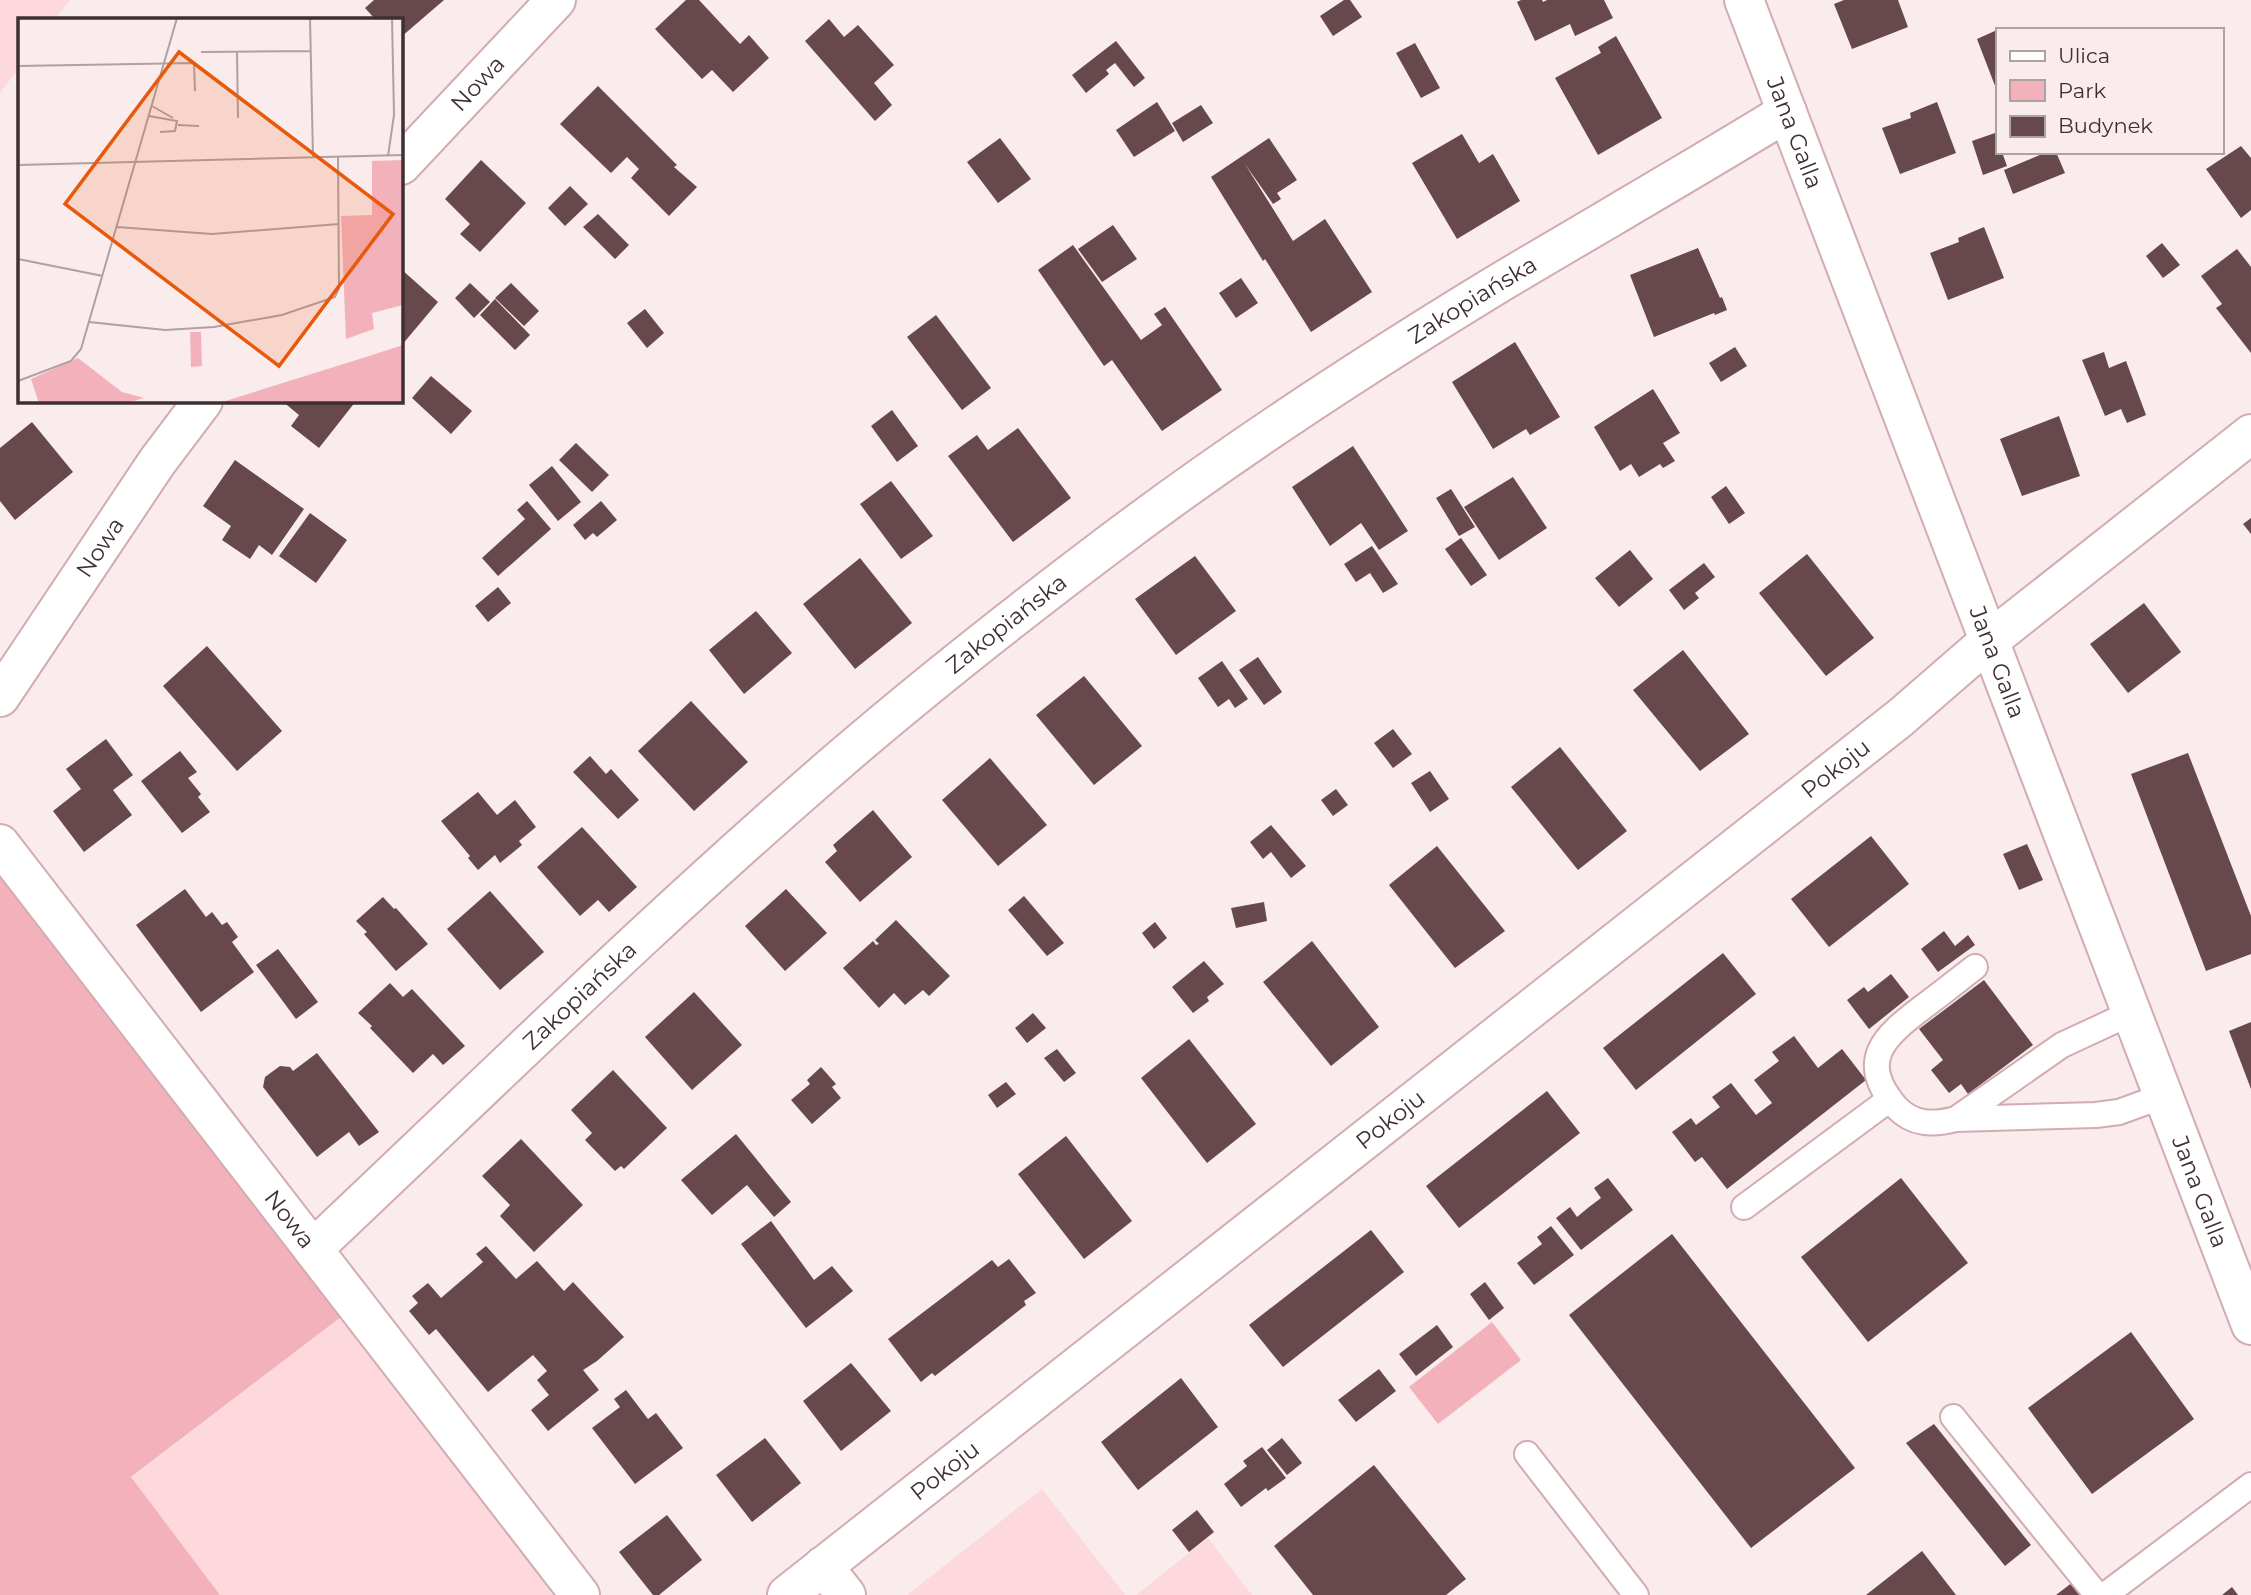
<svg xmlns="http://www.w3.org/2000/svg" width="2251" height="1595" font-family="Montserrat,sans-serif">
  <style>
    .built { fill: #fdd8dc }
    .green { fill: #f3b2bb }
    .building { fill: #67484c }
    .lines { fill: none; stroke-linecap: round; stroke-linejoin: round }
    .service-casing { stroke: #d1acb1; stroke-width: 28 }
    .minor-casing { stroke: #d1acb1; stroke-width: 42 }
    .service { stroke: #fff; stroke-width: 24 }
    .minor { stroke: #fff; stroke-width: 38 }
    .labels { text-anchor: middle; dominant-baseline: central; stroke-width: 7; stroke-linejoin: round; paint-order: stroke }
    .street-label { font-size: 23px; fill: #3e2f31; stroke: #faebec }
    .inset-road { fill: none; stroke: #afa0a1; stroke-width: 2 }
    .view { fill: #e8590c; fill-opacity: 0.15; stroke: #e8590c; stroke-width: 3.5 }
    .inset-edge { fill: none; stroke: #3e2f31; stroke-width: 3.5 }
  </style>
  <rect width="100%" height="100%" fill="#faebec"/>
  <path class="built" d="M0,0h70l-15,19h-36v49l-19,25z
    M341,1317l215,278h-336l-89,-117z
    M1042,1489l83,106h-218z
    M1208,1538l44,57h-116z"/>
  <path class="green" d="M0,877l341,440 -210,160 89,118h-220z
    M1492,1322l29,38 -83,64 -29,-37z"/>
  <path class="building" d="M374,0h70l-43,37v-18h-26l-10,-11z
    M686,0h13l41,44 9,-9 20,23 -36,34 -21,-22 -10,9 -47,-50z
    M1344,0h6l12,17 -29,19 -13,-20z
    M1521,0h21l1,2 4,-2h57l9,18 -38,18 -5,-12 -35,17 -18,-39z
    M1844,0h54l10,27 -56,22 -18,-45z
    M829,19l15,18 14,-12 36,40 -20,18 18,22 -17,16 -70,-80z
    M1997,30v61l-20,-52z
    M1616,36l46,82 -64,37 -43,-77 46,-25 -3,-6z
    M1116,41l29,37 -11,9 -19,-24 -9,7 3,4 -23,19 -14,-18z
    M1415,43l25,45 -19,10 -25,-45z
    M598,86l79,79 -3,2 23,20 -28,29 -38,-38 8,-9 -12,-12 -16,16 -51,-49z
    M1157,102l18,29 -41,26 -18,-27z
    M1937,102l19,51 -56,21 -18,-46 29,-10 -1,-5z
    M1201,105l12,18 -30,19 -11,-19z
    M1995,133l2,19h5l5,14 -24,9 -11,-34z
    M1462,134l17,29 14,-9 27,47 -63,38 -45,-76z
    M1000,138l31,41 -33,24 -31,-41z
    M1269,138l28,42 -20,13 4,6 -8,5 -28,-40 48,77 32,-22 47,73 -61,40 -46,-73 -2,2 -52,-84z
    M2241,146l10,12v52l-10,8 -35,-49z
    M2047,152h9l9,21 -52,21 -9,-24z
    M481,160l45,43 -46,49 -20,-18 10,-10 -25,-25z
    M570,186l18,18 -23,22 -17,-18z
    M598,214l31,31 -14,14 -32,-32z
    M1113,225l24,34 -35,23 -24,-33z
    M1984,227l20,51 -56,22 -18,-47 29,-11 -1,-4z
    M2162,243l18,22 -17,13 -17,-22z
    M1073,245l68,95 21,-15 -8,-11 11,-7 57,83 -60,41 -50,-71 -8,6 -66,-96z
    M1698,248l22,50 2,-1 5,13 -12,5 -1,-2 -60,24 -24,-62z
    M2237,249l14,18v86l-35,-45 6,-4 -21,-28z
    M401,269l37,33 -37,44z
    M1241,278l17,25 -22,15 -17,-25z
    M470,283l20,19 -16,16 -19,-20z
    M511,283l28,28 -15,15 -29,-28z
    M495,299l35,36 -15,15 -35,-35z
    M645,309l19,24 -17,15 -20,-25z
    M936,315l55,73 -29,22 -55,-73z
    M1515,342l45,75 -30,18 -4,-6 -33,20 -41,-67z
    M1735,347l12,19 -26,16 -12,-19z
    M2104,352l5,16 17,-7 20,54 -19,8 -6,-14 -16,7 -23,-56z
    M431,376l41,35 -21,23 -39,-36z
    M1653,389l27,44 -17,10 12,18 -12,7 -3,-4 -21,13 -8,-13 -11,7 -26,-44z
    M282,401h74l-37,47 -28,-22 8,-11z
    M892,410l26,36 -21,16 -26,-36z
    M2059,416l21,60 -58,20 -22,-57z
    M32,422l41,50 -58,48 -15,-19v-53z
    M1018,428l53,70 -58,44 -65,-86 29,-21 11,15z
    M576,443l33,32 -17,17 -33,-32z
    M1353,446l55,85 -29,19 -18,-27 -31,23 -38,-59z
    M235,460l69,49 -32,46 -13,-10 -9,14 -28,-19 9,-14 -28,-20z
    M552,466l29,36 -23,19 -29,-36z
    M1513,477l34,51 -48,32 -35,-53z
    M891,481l42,55 -32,23 -41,-55z
    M1726,486l19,27 -16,11 -18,-27z
    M1451,489l24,38 -16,9 -23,-38z
    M527,501l24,28 -53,47 -16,-18 43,-39 -8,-9z
    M601,501l16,19 -20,17 -4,-4 -8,7 -12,-15z
    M310,513l37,27 -31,43 -37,-27z
    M2251,518v16l-8,-10z
    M1461,538l26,37 -16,11 -26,-37z
    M1372,546l26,38 -15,9 -13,-20 -14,9 -12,-18z
    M1630,550l23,29 -34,28 -24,-29z
    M1807,554l67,84 -48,38 -67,-83z
    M1195,556l41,55 -60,44 -41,-56z
    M860,558l52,65 -57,46 -52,-65z
    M1704,563l11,14 -20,16 4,5 -15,12 -15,-20z
    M498,587l13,16 -23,19 -13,-16z
    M2144,603l37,49 -53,41 -38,-49z
    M756,611l36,42 -48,41 -35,-44z
    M207,646l75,85 -45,40 -74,-85z
    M1683,650l66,84 -49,37 -67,-81z
    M1258,657l24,35 -18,13 -25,-35z
    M1222,661l26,38 -13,9 -6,-9 -11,8 -20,-29z
    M1084,676l58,70 -48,39 -58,-70z
    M691,701l57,61 -54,49 -56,-60z
    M1393,729l19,25 -19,14 -19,-25z
    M106,739l27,36 -20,15 19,25 -48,37 -31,-41 28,-22 -15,-20z
    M1560,747l67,84 -49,39 -67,-83z
    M180,751l17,21 -9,6 13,16 -3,3 12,15 -28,21 -41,-52z
    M2188,753l63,163v38l-45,17 -75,-197z
    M590,756l16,18 5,-5 28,31 -21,19 -45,-47z
    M990,758l57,67 -49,41 -56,-66z
    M1430,771l19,28 -19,13 -19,-29z
    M1336,789l12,16 -15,11 -12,-16z
    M478,792l19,23 18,-15 21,27 -17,14 3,4 -22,18 -5,-8 -17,15 -10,-12 2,-2 -29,-35z
    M873,810l39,47 -52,45 -35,-40 12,-11 -4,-6z
    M1271,825l35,41 -15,12 -20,-26 -8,7 -13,-17z
    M582,827l55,60 -28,25 -11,-12 -18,16 -43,-49z
    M1871,836l38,48 -80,63 -38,-48z
    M2027,844l16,36 -24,10 -16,-36z
    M1437,846l68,85 -50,37 -66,-83z
    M185,889l21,28 6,-5 10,13 5,-3 11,15 -6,5 22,30 -53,40 -65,-87z
    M786,889l41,44 -42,38 -40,-45z
    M490,891l54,61 -44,38 -53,-61z
    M1024,896l40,47 -17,13 -39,-46z
    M383,897l11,12 2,-1 32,36 -32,27 -32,-37 3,-2 -11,-11z
    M1264,902l3,19 -31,7 -5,-20z
    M896,920l54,56 -21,20 -6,-6 -18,15 -11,-12 -15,15 -36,-40 30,-27 3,4 3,-1 -4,-4z
    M1155,922l12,16 -13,11 -12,-16z
    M1944,931l11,15 13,-11 7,10 -37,27 -17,-23z
    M1312,941l67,86 -48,39 -68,-84z
    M278,949l40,53 -22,17 -40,-54z
    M1723,953l33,41 -120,96 -33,-42z
    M1204,961l20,23 -17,13 2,4 -16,12 -21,-26z
    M1891,974l18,23 -40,32 -22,-29 17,-13 4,5z
    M1984,980l49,65 -65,49 -7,-10 -12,9 -18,-23 12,-10 -24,-31z
    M390,983l13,14 9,-8 53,57 -22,19 -10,-11 -20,19 -43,-45 2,-2 -14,-13z
    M694,992l48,53 -50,45 -47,-53z
    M1033,1013l13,15 -19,15 -12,-15z
    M2251,1022v67l-22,-58z
    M1794,1036l24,32 24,-19 24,31 -139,109 -25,-32 -7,5 -23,-30 19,-14 5,7 24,-18 -8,-10 19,-14 25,32 16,-12 -18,-23 25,-19 -7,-9z
    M1189,1039l67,85 -49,39 -66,-85z
    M1057,1049l19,24 -12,9 -20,-24z
    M317,1053l62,79 -20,14 -10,-14 -32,25 -54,-70 2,-10 15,-11 10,1 3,4z
    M821,1067l15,17 -4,3 9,11 -29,26 -21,-24 19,-16 -3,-4z
    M613,1070l54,58 -43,41 -3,-3 -6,5 -30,-31 7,-7 -21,-23z
    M1006,1082l10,12 -19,14 -9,-13z
    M1547,1091l33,42 -121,95 -33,-42z
    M736,1134l55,68 -17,15 -27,-32 -35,30 -31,-35z
    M1066,1136l66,85 -48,38 -66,-85z
    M521,1139l62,66 -49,47 -34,-36 10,-11 -28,-29z
    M1608,1178l25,32 -52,40 -25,-32 14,-11 7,10 12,-10 12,-9 -7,-10z
    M1901,1178l67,85 -100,79 -67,-85z
    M771,1221l43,59 18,-14 21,25 -47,37 -65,-84z
    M1551,1226l23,29 -40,30 -17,-22 25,-19 -5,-7z
    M1371,1230l33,42 -121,95 -34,-42z
    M1672,1234l183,234 -104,80 -182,-233z
    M486,1246l30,33 21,-18 27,30 9,-9 51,55 -27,24 -14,9 16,20 -51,41 -17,-21 18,-15 -12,-15 10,-9 -14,-16 -45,37 -52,-63 -7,6 -20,-24 9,-8 -6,-7 16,-13 13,15 42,-36 -7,-8z
    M1009,1259l27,34 -12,8 2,4 -46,36 -45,35 -3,-3 -11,9 -33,-43 104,-79 6,7z
    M1485,1282l19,26 -15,12 -19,-26z
    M1437,1325l16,22 -37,29 -17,-22z
    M2131,1332l63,87 -102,75 -64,-86z
    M851,1363l40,48 -50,40 -38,-50z
    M1379,1369l17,22 -40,31 -18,-22z
    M1181,1378l37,49 -80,63 -37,-48z
    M626,1390l22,29 8,-6 27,35 -48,36 -43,-56 28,-21 -6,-8z
    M1934,1424l97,121 -26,21 -99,-123z
    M765,1438l36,45 -49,39 -36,-47z
    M1282,1438l20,25 -15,12 -20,-25z
    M1262,1447l24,31 -18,13 -2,-3 -25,19 -17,-23 23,-18 -4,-5z
    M1374,1465l92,114 -20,16h-133l-39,-49z
    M1197,1510l17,22 -25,20 -17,-22z
    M667,1515l35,45 -43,35h-6l-34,-43z
    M1922,1551l34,44h-90z
    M2073,1582l11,13h-28z
    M2232,1587l6,8h-16z"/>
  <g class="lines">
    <defs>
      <path id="service" d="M1975,967c-17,13 -34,27 -52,40 -38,29 -67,53 -27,100 17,18 37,18 60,12l106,-74 69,-32
        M1956,1119l140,-4 23,-3 44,-16
        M1744,1207l146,-108
        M1953,1417l144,178
        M1527,1454l109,141
        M2105,1595l146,-110"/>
      <g id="minor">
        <path id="s1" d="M1744,0l507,1325"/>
        <path id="s2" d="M401,165l155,-165"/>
        <path id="s3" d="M0,697l157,-235 46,-61"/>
        <path id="s4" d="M0,844l580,751"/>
        <path id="s5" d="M313,1249c175,-165 347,-335 530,-492 85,-73 174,-143 264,-211 124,-94 256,-180 389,-261 97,-58 195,-114 291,-173"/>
        <path d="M823,1566l23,29"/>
        <path id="s6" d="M787,1595l1113,-877 90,-78 261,-206"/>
      </g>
    </defs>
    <use href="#service" class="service-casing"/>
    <use href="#minor" class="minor-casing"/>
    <use href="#service" class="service"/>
    <use href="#minor" class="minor"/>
  </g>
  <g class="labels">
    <g class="street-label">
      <text stroke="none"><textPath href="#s2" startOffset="112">Nowa</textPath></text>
      <text stroke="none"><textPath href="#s1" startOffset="142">Jana Galla</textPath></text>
      <text stroke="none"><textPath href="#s5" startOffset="1502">Zakopiańska</textPath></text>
      <text stroke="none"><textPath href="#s3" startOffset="180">Nowa</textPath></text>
      <text stroke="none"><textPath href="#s5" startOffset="934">Zakopiańska</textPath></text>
      <text stroke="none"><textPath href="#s1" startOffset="709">Jana Galla</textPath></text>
      <text stroke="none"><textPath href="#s6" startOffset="1335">Pokoju</textPath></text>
      <text stroke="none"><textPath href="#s5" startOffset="368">Zakopiańska</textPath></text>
      <text stroke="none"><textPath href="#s6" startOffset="768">Pokoju</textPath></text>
      <text stroke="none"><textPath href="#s1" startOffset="1276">Jana Galla</textPath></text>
      <text stroke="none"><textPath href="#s4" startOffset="474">Nowa</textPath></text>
      <text stroke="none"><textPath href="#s6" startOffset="201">Pokoju</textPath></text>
    </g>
  </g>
  <g transform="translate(18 18)">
    <rect width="385" height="385" fill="#faebec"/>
    <path d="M385,142v145l-31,8 2,16 -28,10 -5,-123 31,-1v-54zM172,314h11l1,34 -11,1zM385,327v58h-184l147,-46zM60,340l44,34 22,6 -17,5h-88l-8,-24z" fill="#f3b2bb"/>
    <path class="inset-road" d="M292,0l3,139M183,34l110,-1M219,34l1,66M0,48l176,-3 1,28M134,88l21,12M131,98l28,5 -2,10 -15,1M160,107l21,1M370,138l6,-41 -2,-97M0,147l385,-10M99,209l95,7 127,-10M0,241l85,17M71,304l76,8 49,-3 68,-12 53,-18 4,-9 -1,-131M0,363l53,-20 10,-12 96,-331"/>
    <path class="view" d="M161,34l214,162 -114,152 -214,-162z"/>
    <rect width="385" height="385" class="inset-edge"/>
  </g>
  <rect x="1996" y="28" width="228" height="126" fill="#faebec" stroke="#afa0a1" stroke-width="2"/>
  <rect x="2010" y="51" width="35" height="10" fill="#ffffff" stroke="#afa0a1" stroke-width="2"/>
  <text x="2058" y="63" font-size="21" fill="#3e2f31">Ulica</text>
  <rect x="2010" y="80" width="35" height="21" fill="#f3b2bb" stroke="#afa0a1" stroke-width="2"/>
  <text x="2058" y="98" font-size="21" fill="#3e2f31">Park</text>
  <rect x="2010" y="116" width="35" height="21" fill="#67484c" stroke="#afa0a1" stroke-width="2"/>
  <text x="2058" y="133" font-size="21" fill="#3e2f31">Budynek</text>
</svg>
